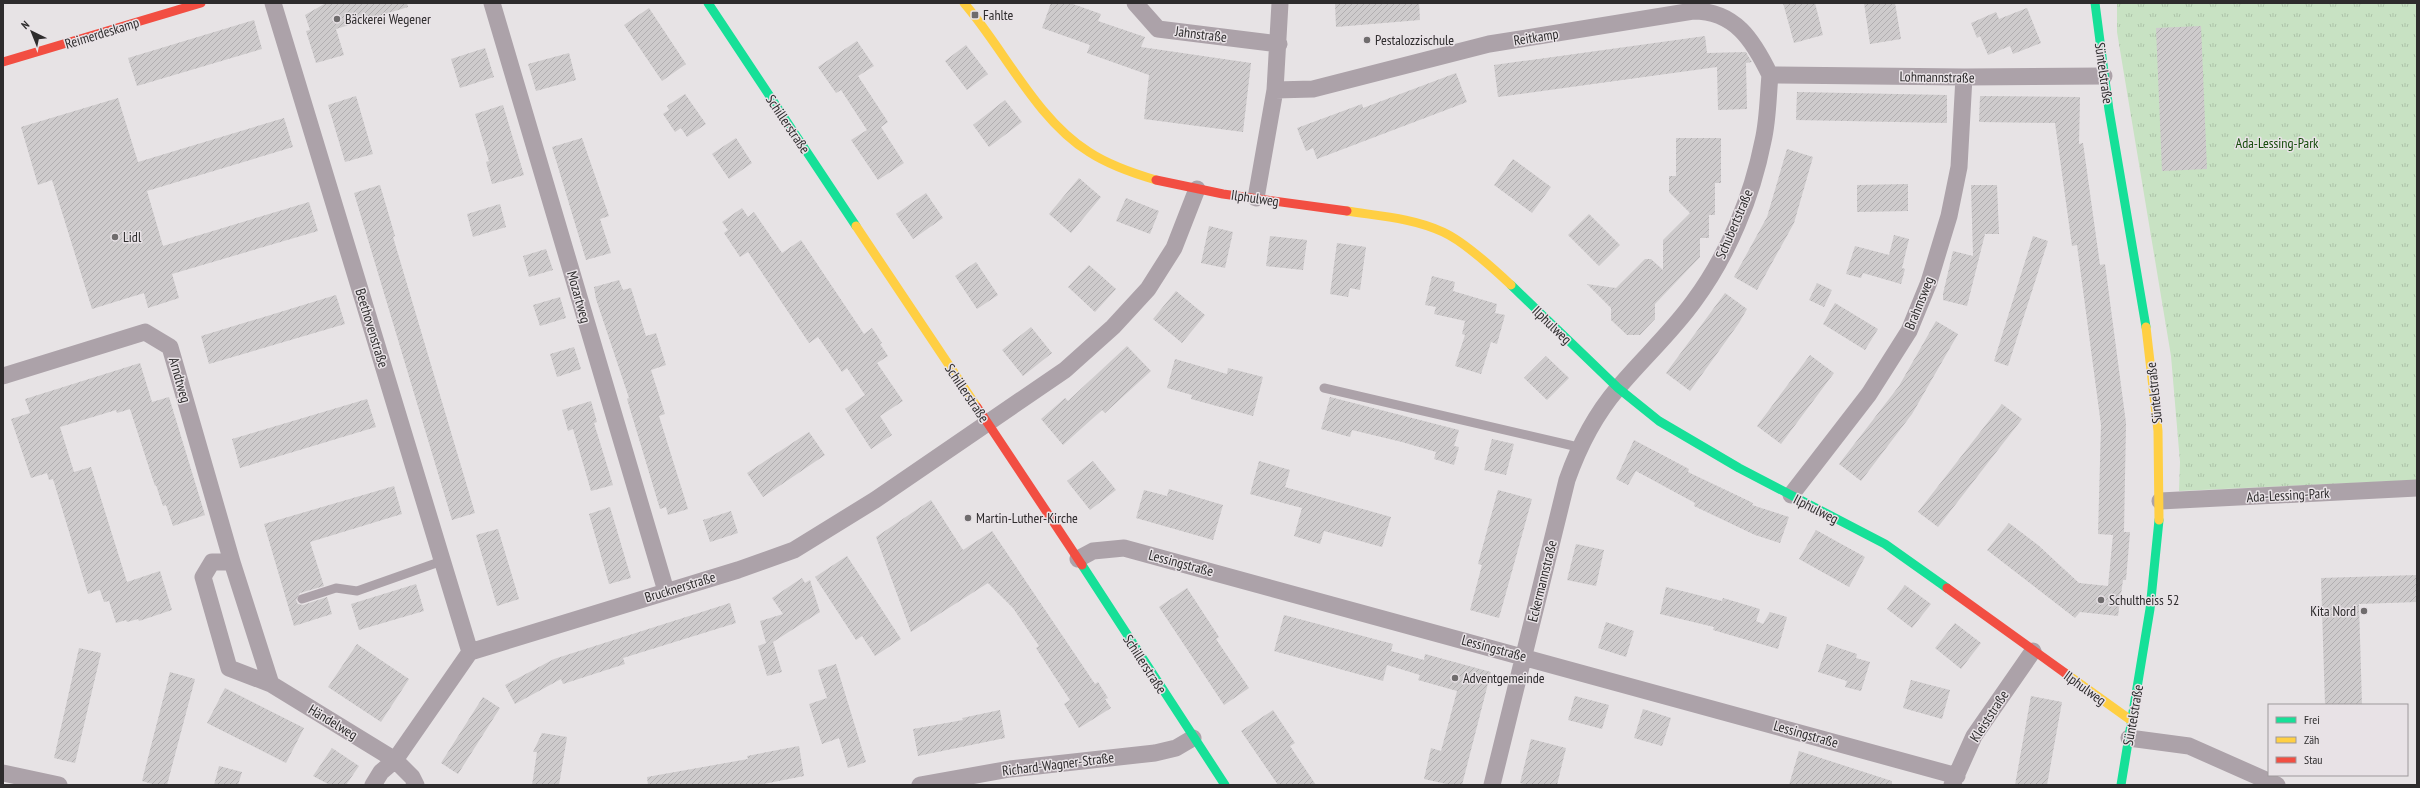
<svg xmlns="http://www.w3.org/2000/svg" width="2420" height="788" font-family="'PT Sans Narrow',sans-serif">
  <style>
    .park { fill: url(#park-tufts) }
    .building { fill: url(#building-hatch) }
    .lines { fill: none; stroke-linecap: round; stroke-linejoin: round }
    .lane { stroke: #aca2a9; stroke-width: 9 }
    .street { stroke: #aca2a9; stroke-width: 17 }
    .fast { stroke: #16e098; stroke-width: 9 }
    .slow { stroke: #ffcf43; stroke-width: 9 }
    .jam { stroke: #f24e42; stroke-width: 9 }
    .poi-dot { fill: #6f6c6d; stroke: #e8e2e6; stroke-width: 1.5 }
    .labels { text-anchor: middle; dominant-baseline: central; stroke-width: 3; stroke-linejoin: round; paint-order: stroke }
    .poi-label { font-size: 14px; fill: #2e2c2d; stroke: #e8e2e6; text-anchor: start }
    .street-label { font-size: 14px; fill: #2e2c2d; stroke: #e8e2e6 }
    .park-label { font-size: 14px; fill: #154b0b; stroke: #e8e2e6 }
  </style>
  <defs>
    <pattern id="park-tufts" width="24" height="20" patternUnits="userSpaceOnUse"><rect width="24" height="20" fill="#c8e2c3"/><path d="M3 7l-1-3M5 7V3M7 7l1-3M15 17l-1-3M17 17v-4M19 17l1-3" fill="none" stroke="#acc2a8"/></pattern>
    <pattern id="building-hatch" width="6" height="6" patternUnits="userSpaceOnUse"><rect width="6" height="6" fill="#cecbcc"/><path d="M-1 1l2-2M0 6l6-6M5 7l2-2" fill="none" stroke="#b1aeb0"/></pattern>
  </defs>
  <rect width="100%" height="100%" fill="#e7e3e5"/>
  <path class="park" d="M2117,3h300v477l-238,11 1,-29 -9,-106 -54,-324z"/>
  <path class="building" d="M326,3h81l1,4 -72,22 8,26 -28,8 -10,-32 4,-1 -5,-15z
    M1051,3h19l31,11 -3,7 47,16 -4,10 110,16 -8,69 -99,-13 5,-44 -62,-22 3,-8 -48,-17z
    M1335,3h84l1,17 -84,7z
    M1783,3h32l8,32 -29,8z
    M1864,3h31l6,36 -31,5z
    M649,8l37,56 -24,17 -38,-56z
    M2027,8l14,35 -28,11 -3,-8 -22,9 -8,-19 -3,2 -6,-15 25,-11 3,7z
    M254,20l8,29 -125,37 -9,-28z
    M2201,26l6,143 -45,2 -6,-143z
    M1705,36l2,17 39,-1 2,4 4,6 -6,1 1,46 -29,1 -1,-43 -219,30 -4,-32z
    M857,41l17,25 -16,10 30,46 -7,5 23,36 -26,17 -27,-40 16,-10 -26,-40 -5,3 -18,-26z
    M966,45l22,29 -21,16 -22,-29z
    M485,48l9,29 -34,11 -9,-29z
    M569,53l7,27 -40,11 -8,-27z
    M1456,73l11,29 -150,57 -4,-11 -7,3 -9,-23 65,-24 1,4z
    M1797,92l150,3v28l-151,-3z
    M685,94l21,30 -19,13 -6,-9 -6,4 -12,-18 6,-4 -2,-4z
    M356,96l17,58 -28,8 -17,-57z
    M1980,96l100,1 -1,47 4,-1 17,122 5,-1 21,159 -2,109h6l-4,48h-3l-5,36 -38,-4 -5,6 -88,-68 22,-27 29,22 41,38 29,3 5,-51 -15,-1 3,-109 -24,-180 -5,1 -17,-123 -76,-1z
    M118,98l20,64 146,-44 9,29 -146,44 16,55 146,-44 9,29 -146,43 7,24 -31,10 -4,-15 -52,16 -40,-129 -14,5 -17,-58z
    M1005,100l17,22 -33,25 -16,-22z
    M503,105l21,70 -32,9 -6,-22 3,-1 -14,-47z
    M582,138l27,78 -9,3 11,34 -25,7 -34,-113z
    M736,138l16,25 -23,16 -17,-25z
    M1676,138h45v45h-6v32h-6v23h-9v19l-45,47v15l-15,16h-13l-16,-15v-12l-24,-24 29,4 29,-29h6l12,11v-30l27,-27 -21,-21v-16h7z
    M1787,149l26,8 -19,66 -37,67 -23,-13 33,-60z
    M1513,159l38,28 -19,26 -38,-28z
    M1079,178l22,19 -30,36 -22,-19z
    M1908,184v27l-51,1v-27z
    M380,185l15,51 -2,1 82,276 -23,7 -98,-327z
    M1971,185h26l2,49h-14l-18,72 -24,-6v-6l10,-43 20,5z
    M926,193l17,25 -30,21 -17,-25z
    M1126,198l33,13 -9,23 -34,-13z
    M500,204l6,23 -33,10 -6,-23z
    M742,208l6,9 6,-5 28,41 19,-13 63,94 8,-6 10,15 -2,1 8,12 -11,7 26,38 -23,15 12,19 -21,14 -26,-40 20,-14 -18,-27 -5,4 -24,-35 -9,6 -61,-91 -8,5 -16,-24 4,-3 -6,-8z
    M1589,214l31,31 -21,21 -31,-31z
    M1209,226l24,6 -8,36 -24,-5z
    M1894,235l15,4 -7,29 3,1 -4,15 -38,-11 -2,5 -15,-4 9,-28 34,9z
    M1270,236l37,4 -4,30 -37,-4z
    M2033,236l15,5 -40,125 -14,-5z
    M1337,243l29,4 -6,43 -10,-2 -2,9 -18,-3z
    M546,249l7,21 -24,7 -6,-21z
    M976,262l22,33 -21,14 -22,-33z
    M1089,265l27,24 -21,23 -27,-25z
    M1432,276l23,6 -2,9 44,13 -2,9 10,2 -8,29 -6,-2 -10,32 -26,-8 10,-31 -3,-1 3,-13 -31,-7 2,-7 -11,-2z
    M619,280l4,10 8,-2 15,48 10,-3 10,32 -15,5 14,44 -6,2 29,93 -20,6 -2,-8 -6,2 -33,-110 2,-1 -33,-99 -2,-12z
    M1817,283l15,7 -8,17 -15,-7z
    M1176,291l29,24 -23,28 -29,-24z
    M1725,293l22,16 -8,14 -49,68 -24,-18z
    M336,295l9,29 -136,40 -8,-28z
    M560,297l6,21 -26,8 -7,-21z
    M1835,303l43,26 -13,21 -42,-26z
    M1936,321l22,13 -46,80 -51,67 -22,-17 60,-78z
    M1031,327l21,26 -29,23 -21,-26z
    M1127,346l24,25 -46,42 -3,-3 -39,35 -22,-26 24,-21 3,3z
    M574,347l7,22 -24,8 -7,-23z
    M1810,355l24,18 -53,71 -24,-18z
    M1546,356l23,22 -22,22 -23,-22z
    M1175,359l52,15 1,-6 35,9 -10,39 -62,-17 1,-4 -25,-7z
    M140,363l12,39 17,-5 36,118 -32,11 -7,-21 -3,1 -7,-21 -1,1 -25,-77 -13,4 -1,-3 -56,17 14,45 17,-5 36,115 33,-11 12,39 -33,11 -1,-2 -11,3 -1,-2 -10,3 -7,-22 -5,1 -4,-12 -12,4 -35,-115 -4,1 -2,-7 -16,5 -20,-59 19,-6 -5,-14z
    M1330,397l129,33 -5,16 5,1 -5,18 -20,-6 2,-7 -34,-10 -50,-12 -2,7 -29,-8z
    M367,399l9,28 -136,41 -8,-29z
    M591,401l6,21 -3,1 19,62 -22,6 -18,-62 -5,2 -6,-21z
    M2002,404l20,15 -84,108 -20,-15z
    M809,432l16,23 -62,42 -16,-24z
    M1492,439l22,5 -8,31 -22,-5z
    M1634,440l55,29 -1,3 65,31 -1,2 37,12 -9,26 -25,-8 -61,-29 1,-3 -59,-32 -8,14 -12,-6z
    M1093,461l23,29 -26,20 -23,-29z
    M1259,461l31,9 -5,17 106,30 -9,30 -58,-16 -4,13 -26,-8 8,-28 -52,-14z
    M394,486l8,28 -92,28 14,44 -24,7 -4,7 2,4 5,1 24,-8 5,17 -38,12 -30,-102z
    M1169,489l54,16 -10,35 -77,-22 8,-28 23,6z
    M1498,490l34,9 -33,119 -29,-8 12,-45 -4,-1z
    M931,500l32,50 29,-19 103,153 3,-2 10,16 -3,1 6,9 -32,20 -15,-24 6,-4 -34,-52 3,-2 -26,-38 -25,-25 -77,49 -35,-95z
    M610,507l21,71 -22,6 -20,-70z
    M731,511l7,22 -28,9 -7,-22z
    M498,529l21,70 -22,7 -21,-71z
    M1816,530l49,27 -16,30 -50,-28z
    M1576,544l28,6 -8,36 -29,-6z
    M847,556l54,83 -26,17 -13,-20 -6,4 -41,-63z
    M2417,575v27l-58,2 3,101h-37l-4,-127z
    M802,578l3,5 5,-3 10,32 -47,30 9,30 -15,4 -9,-30 8,-3 -6,-22 23,-7 -11,-16z
    M416,584l8,27 -65,19 -8,-26z
    M1905,585l26,19 -19,24 -25,-19z
    M1666,587l56,14 1,-3 37,11 -4,12 7,3 7,-12 17,5 -9,32 -65,-19 1,-3 -54,-13z
    M1187,588l32,49 -3,2 33,49 -25,17 -65,-98z
    M730,603l6,20 -113,35 2,6 -62,20 -2,-5 -46,25 -10,-19 49,-26z
    M1284,615l109,29 -2,7 33,9 1,-6 66,18 -29,113h-11l-27,-6 7,-31 10,3 16,-60 -39,-11 2,-5 -33,-10 -4,16 -109,-30z
    M1606,622l28,9 -8,26 -28,-9z
    M1955,623l26,20 -20,26 -26,-21z
    M357,644l52,35 -28,43 -53,-35z
    M1827,644l30,10 -1,4 14,4 -9,29 -16,-4 2,-6 -29,-9z
    M79,648l22,5 -26,110 -21,-5z
    M836,664l30,98 -18,6 -9,-30 -17,6 -13,-40 18,-6 -9,-28z
    M170,672l25,7 -28,106h-11l-14,-4z
    M1911,680l39,10 -8,29 -39,-11z
    M225,688l79,40 -18,35 -79,-40z
    M1575,696l34,9 -7,24 -34,-9z
    M2031,696l31,6 -15,83h-32z
    M483,697l17,11 -42,66 -17,-11z
    M1643,709l28,9 -9,28 -28,-8z
    M1000,710l5,28 -87,18 -5,-27 50,-9 -1,-2z
    M1273,710l22,33 -5,3 26,39h-38l-37,-54z
    M542,733l25,4 -8,48h-27l5,-33h-4z
    M1531,739l35,9 -9,37h-29l-8,-2z
    M799,746l5,30 -46,9h-110l-1,-8 101,-18 -1,-3z
    M332,748l27,18 -13,19h-16l-17,-9z
    M1799,751l93,30v4h-103z
    M219,766l23,6 -4,13h-24z"/>
  <g class="lines">
    <path class="lane" d="M1324,388l254,59
      M302,599l34,-11 21,3 85,-30"/>
    <path class="street" d="M273,3l197,649
      M492,3l174,588
      M1135,3l23,26 121,15
      M1770,75l194,2 140,-1
      M1275,90l38,-1 176,-45 204,-33c42,0 60,29 77,64
      M1256,198l19,-108 5,-87
      M3,376l142,-44 25,15 62,215 39,122
      M1791,495l78,-101 40,-63 20,-49 20,-66 10,-49 5,-90
      M2160,501l257,-13
      M1078,559l15,-8 31,-3 833,228
      M232,562h-20l-9,15 26,91 42,16 124,76 -14,12 -8,13
      M2129,738l60,8 88,39
      M3,773l56,12
      M416,785l-4,-8 -17,-17 75,-108 268,-82 56,-20 81,-50 190,-130 48,-43 35,-38 26,-41 23,-59
      M920,785l90,-16 145,-16 21,-5 17,-10
      M1492,785l75,-305c12,-34 27,-64 51,-92 25,-30 53,-55 76,-87 34,-46 58,-104 69,-160 5,-21 5,-45 7,-66
      M1952,785l22,-49 59,-85"/>
    <path class="fast" d="M708,3l148,223
      M2095,3l14,107 37,217
      M1511,285l107,103 41,33 80,47 146,76 62,44
      M1082,565l143,220
      M2121,785l29,-176 9,-89"/>
    <path class="slow" d="M964,3c40,46 72,116 125,149 20,13 43,21 67,28
      M1347,211c32,5 66,7 96,21 22,10 51,37 68,53
      M856,226l121,181
      M2146,327l12,104 1,89
      M2065,673l67,48"/>
    <path class="jam" d="M3,62l198,-59
      M1156,180l67,14 124,17
      M977,407l105,158
      M1947,588l118,85"/>
  </g>
  <g class="poi-dot">
    <rect x="971" y="11" width="8" height="8" rx="2"/>
    <circle cx="337" cy="19" r="4"/>
    <circle cx="1367" cy="40" r="4"/>
    <circle cx="115" cy="237" r="4"/>
    <circle cx="968" cy="518" r="4"/>
    <circle cx="2101" cy="600" r="4"/>
    <circle cx="2364" cy="611" r="4"/>
    <circle cx="1455" cy="678" r="4"/>
  </g>
  <g class="labels">
    <g class="poi-label">
      <text x="983" y="15">Fahlte</text>
      <text x="345" y="19">Bäckerei Wegener</text>
      <text x="1375" y="40">Pestalozzischule</text>
      <text x="123" y="237">Lidl</text>
      <text x="976" y="518">Martin-Luther-Kirche</text>
      <text x="2109" y="600">Schultheiss 52</text>
      <text x="2356" y="611" text-anchor="end">Kita Nord</text>
      <text x="1463" y="678">Adventgemeinde</text>
    </g>
    <g class="street-label">
      <text transform="translate(102 33) rotate(-17)">Reimerdeskamp</text>
      <text transform="translate(1201 34) rotate(7)">Jahnstraße</text>
      <text transform="translate(1536 37) rotate(-9)">Reitkamp</text>
      <text transform="translate(2104 73) rotate(82)">Süntelstraße</text>
      <text transform="translate(1937 77) rotate(1)">Lohmannstraße</text>
      <text transform="translate(788 124) rotate(56)">Schillerstraße</text>
      <text transform="translate(1255 198) rotate(8)">Ilphulweg</text>
      <text transform="translate(1734 224) rotate(-67)">Schubertstraße</text>
      <text transform="translate(579 297) rotate(74)">Mozartweg</text>
      <text transform="translate(1919 303) rotate(-68)">Brahmsweg</text>
      <text transform="translate(1552 325) rotate(44)">Ilphulweg</text>
      <text transform="translate(372 328) rotate(73)">Beethovenstraße</text>
      <text transform="translate(180 380) rotate(74)">Arndtweg</text>
      <text transform="translate(967 393) rotate(56)">Schillerstraße</text>
      <text transform="translate(2154 393) rotate(-96)">Süntelstraße</text>
      <text transform="translate(2288 495) rotate(-3)">Ada-Lessing-Park</text>
      <text transform="translate(1816 509) rotate(27)">Ilphulweg</text>
      <text transform="translate(1181 563) rotate(15)">Lessingstraße</text>
      <text transform="translate(1542 581) rotate(-76)">Eckermannstraße</text>
      <text transform="translate(680 587) rotate(-17)">Brucknerstraße</text>
      <text transform="translate(1494 648) rotate(15)">Lessingstraße</text>
      <text transform="translate(1145 664) rotate(57)">Schillerstraße</text>
      <text transform="translate(2085 688) rotate(36)">Ilphulweg</text>
      <text transform="translate(2133 715) rotate(-80)">Süntelstraße</text>
      <text transform="translate(1989 716) rotate(-57)">Kleiststraße</text>
      <text transform="translate(333 722) rotate(31)">Händelweg</text>
      <text transform="translate(1806 734) rotate(16)">Lessingstraße</text>
      <text transform="translate(1058 764) rotate(-7)">Richard-Wagner-Straße</text>
    </g>
    <g class="park-label">
      <text x="2277" y="143">Ada-Lessing-Park</text>
    </g>
  </g>
  <rect width="2420" height="788" fill="none" stroke="#2e2c2d" stroke-width="8"/>
  <rect x="2268" y="704" width="140" height="72" fill="#e8e2e6" stroke="#9e999c"/>
  <rect x="2276" y="717" width="20" height="6" fill="#16e098" stroke="#9e999c"/>
  <text x="2304" y="724" font-size="12" fill="#2e2c2d">Frei</text>
  <rect x="2276" y="737" width="20" height="6" fill="#ffcf43" stroke="#9e999c"/>
  <text x="2304" y="744" font-size="12" fill="#2e2c2d">Zäh</text>
  <rect x="2276" y="757" width="20" height="6" fill="#f24e42" stroke="#9e999c"/>
  <text x="2304" y="764" font-size="12" fill="#2e2c2d">Stau</text>
  <g transform="translate(32 32) rotate(317)" stroke="#e8e2e6" stroke-width="3" paint-order="stroke">
  <path d="M0-3L7 15L0 10L-7 15Z" fill="#2e2c2d"/>
  <text y="-6" font-size="11" font-weight="bold" text-anchor="middle" fill="#2e2c2d">N</text>
  </g>
</svg>
